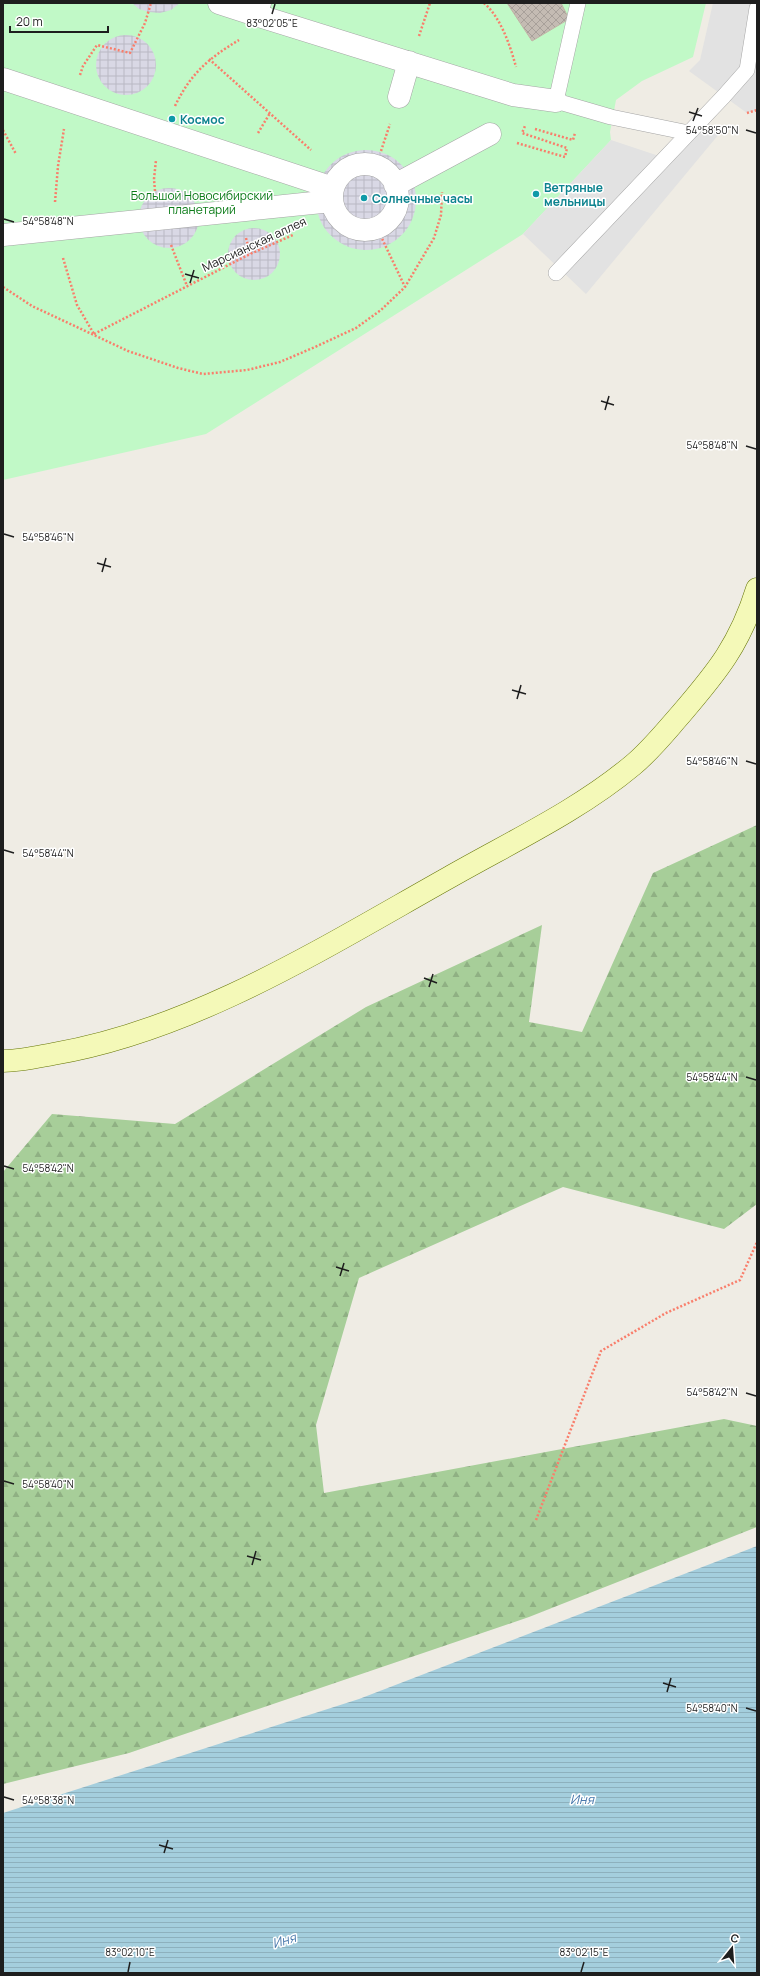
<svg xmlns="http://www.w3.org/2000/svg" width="760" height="1976" font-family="Manrope,sans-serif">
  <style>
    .forest { fill: url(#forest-firs) }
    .park { fill: #c1f9c7 }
    .parking { fill: #e2e2e2 }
    .plaza { fill: url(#plaza-grid) }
    .water { fill: url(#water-rules) }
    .building { fill: url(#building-cross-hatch); stroke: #c1b3a6 }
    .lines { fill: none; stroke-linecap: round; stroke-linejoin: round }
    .lane-casing { stroke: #a5a5a5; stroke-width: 16 }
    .street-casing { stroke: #a5a5a5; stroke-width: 23 }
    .secondary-casing { stroke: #657505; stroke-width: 23 }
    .path { stroke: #f97e6b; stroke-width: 2.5; stroke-dasharray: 2 2; stroke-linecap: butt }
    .lane { stroke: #fff; stroke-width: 15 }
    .street { stroke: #fff; stroke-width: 22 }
    .secondary { stroke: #f4f9b8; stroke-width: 22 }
    .ticks { fill: none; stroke: #1e1e1e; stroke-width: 1.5 }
    .culture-dot { fill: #0f9aa8; stroke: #fff; stroke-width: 1.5 }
    .labels { text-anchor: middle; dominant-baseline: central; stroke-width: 3; stroke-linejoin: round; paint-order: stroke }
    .culture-label { font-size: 12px; font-weight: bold; fill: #0d838f; stroke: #fff; text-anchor: start }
    .park-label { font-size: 12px; fill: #0c7c19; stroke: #fff }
    .street-label { font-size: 12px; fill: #1e1e1e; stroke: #fff }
    .water-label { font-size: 13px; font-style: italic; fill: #4a79ad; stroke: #fff }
    .ticks-label { font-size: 10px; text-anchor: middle; fill: #1e1e1e; stroke: #fff; stroke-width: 3; stroke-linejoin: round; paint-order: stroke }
  </style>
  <defs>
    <pattern id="forest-firs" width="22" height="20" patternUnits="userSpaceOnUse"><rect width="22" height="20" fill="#a7ce99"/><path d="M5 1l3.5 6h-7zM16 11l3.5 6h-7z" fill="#8fb083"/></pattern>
    <pattern id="plaza-grid" width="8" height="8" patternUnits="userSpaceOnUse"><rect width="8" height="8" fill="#d9d8e5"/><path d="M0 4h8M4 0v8" fill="none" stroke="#bab9c4"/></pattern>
    <pattern id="water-rules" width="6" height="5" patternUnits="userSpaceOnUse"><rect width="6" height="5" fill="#a4cedd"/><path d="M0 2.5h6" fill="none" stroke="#8db0bd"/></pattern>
    <pattern id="building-cross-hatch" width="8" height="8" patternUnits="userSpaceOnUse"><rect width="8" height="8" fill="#c4bbb3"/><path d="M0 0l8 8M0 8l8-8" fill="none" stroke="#a8a09a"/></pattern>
  </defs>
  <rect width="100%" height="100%" fill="#efece4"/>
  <path class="forest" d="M757,825v379l-33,25 -161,-42 -204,91 -43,147 8,68 400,-74 33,7v101l-228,90 -400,136 -126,31v-612l49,-58 123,10 191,-117 176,-82 -13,97 53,10 71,-159z"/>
  <path class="park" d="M3,3h703l-13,54 -51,24 -26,19 -6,32 1,8 -88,94 -317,200 -203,46z"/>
  <path class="parking" d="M713,3h44v107l-10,3 -58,-42 11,-11z
    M700,122l24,6 -138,166 -63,-60 88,-94 54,18z"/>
  <path class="plaza" d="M132,3h48l-9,7 -11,3 -11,-1 -10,-3z
    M96 65a30 30 0 1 1 60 0a30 30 0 1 1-60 0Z
    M316 200a50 50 0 1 1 100 0a50 50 0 1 1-100 0Z
    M139 218a30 30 0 1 1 60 0a30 30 0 1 1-60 0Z
    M228 254a26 26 0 1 1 52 0a26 26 0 1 1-52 0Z"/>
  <path class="water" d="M757,1546v427h-754v-160l356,-114z"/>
  <path class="building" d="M507,3h54l8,16 -37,22z"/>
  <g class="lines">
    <defs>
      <path id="lane" d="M578,3l-22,98 55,16 78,16
        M556,273l168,-177 23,-26 10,-62"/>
      <path id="street" d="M219,3l37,12
        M260,3l-4,12 257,80 43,6
        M3,79l330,109
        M399,97l10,-35
        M332 197a33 33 0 1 1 66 0a33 33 0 1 1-66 0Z
        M395,185l95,-51
        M3,235l329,-34"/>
      <path id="secondary" d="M3,1061c17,0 34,-4 50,-7 141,-24 272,-107 395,-176 63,-36 130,-67 185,-113 18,-15 33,-34 48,-51 36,-42 59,-70 76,-125"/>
    </defs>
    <use href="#lane" class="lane-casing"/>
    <use href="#street" class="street-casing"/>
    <use href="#secondary" class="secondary-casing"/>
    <path class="path" d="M484,3c17,15 26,42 32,64
      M419,36l11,-33
      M209,59l102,91
      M80,75l3,-9 14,-21 33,8 15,-30 6,-20
      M175,106c16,-33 34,-48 64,-66
      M747,113l10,-3
      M535,129l38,11 2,-7
      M3,130l13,24
      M258,133l12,-20
      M517,143l48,14 2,-9 -45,-15 3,-7
      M381,151l9,-27
      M155,191l-1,-12 2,-19
      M55,202l3,-36 6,-37
      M377,228l28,59
      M246,238l4,16
      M171,245l16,41
      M63,258l14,47 17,29
      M3,287l29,19 96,45 50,17 25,6 44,-4 33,-8 35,-15 41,-19 25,-18 24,-23 29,-49 7,-23 1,-23
      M94,334l156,-80 43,-19
      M536,1520l65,-169 65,-38 74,-33 17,-38"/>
    <use href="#lane" class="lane"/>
    <use href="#street" class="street"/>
    <use href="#secondary" class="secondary"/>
  </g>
  <path class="ticks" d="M272,14l3,-10M689,112l13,4M693,121l5,-13M746,130l10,3M4,219l10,3M185,274l14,4M190,283l4,-13M601,401l13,4M605,410l4,-14M746,446l10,3M4,534l10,3M97,563l14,4M102,572l4,-14M512,690l14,4M517,699l4,-14M746,761l10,3M4,850l10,3M424,978l13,5M429,987l4,-13M746,1077l10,3M4,1166l10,3M336,1267l13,4M340,1276l4,-13M746,1393l10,3M4,1481l10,3M247,1556l14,4M252,1565l4,-14M663,1683l13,4M667,1692l4,-14M746,1708l10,3M4,1797l10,3M159,1845l14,4M164,1853l4,-13M128,1972l2,-10M581,1972l3,-10"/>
  <g class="culture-dot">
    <circle cx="172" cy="119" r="4"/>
    <circle cx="536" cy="194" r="4"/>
    <circle cx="364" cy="198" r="4"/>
  </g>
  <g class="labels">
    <g class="culture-label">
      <text x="180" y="119">Космос</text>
      <text x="544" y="187">Ветряные<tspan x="544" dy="14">мельницы</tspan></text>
      <text x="372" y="198">Солнечные часы</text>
    </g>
    <g class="park-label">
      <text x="202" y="195">Большой Новосибирский<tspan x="202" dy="14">планетарий</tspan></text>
    </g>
    <g class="street-label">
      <text transform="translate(254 244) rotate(-25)">Марсианская аллея</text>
    </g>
    <g class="water-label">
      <text x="582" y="1799">Иня</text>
      <text transform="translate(284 1940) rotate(-17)">Иня</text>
    </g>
  </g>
  <g class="ticks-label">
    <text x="272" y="27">83°02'05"E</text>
    <text x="712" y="134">54°58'50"N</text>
    <text x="48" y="225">54°58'48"N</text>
    <text x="712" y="449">54°58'48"N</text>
    <text x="48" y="541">54°58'46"N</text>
    <text x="712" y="765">54°58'46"N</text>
    <text x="48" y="857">54°58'44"N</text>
    <text x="712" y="1081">54°58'44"N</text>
    <text x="48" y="1172">54°58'42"N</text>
    <text x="712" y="1396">54°58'42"N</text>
    <text x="48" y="1488">54°58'40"N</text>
    <text x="712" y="1712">54°58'40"N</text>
    <text x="48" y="1804">54°58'38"N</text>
    <text x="130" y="1956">83°02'10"E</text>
    <text x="584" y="1956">83°02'15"E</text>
  </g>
  <rect width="760" height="1976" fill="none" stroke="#1e1e1e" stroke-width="8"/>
  <g transform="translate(732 1948) rotate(17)" stroke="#ffffff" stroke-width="3" paint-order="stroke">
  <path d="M0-3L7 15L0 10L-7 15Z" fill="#1e1e1e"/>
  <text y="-6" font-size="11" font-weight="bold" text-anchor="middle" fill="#1e1e1e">С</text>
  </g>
  <path d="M10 26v6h98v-6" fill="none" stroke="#1e1e1e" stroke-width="2"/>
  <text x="16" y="26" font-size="12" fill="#1e1e1e" stroke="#ffffff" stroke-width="3" paint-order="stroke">20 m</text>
</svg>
